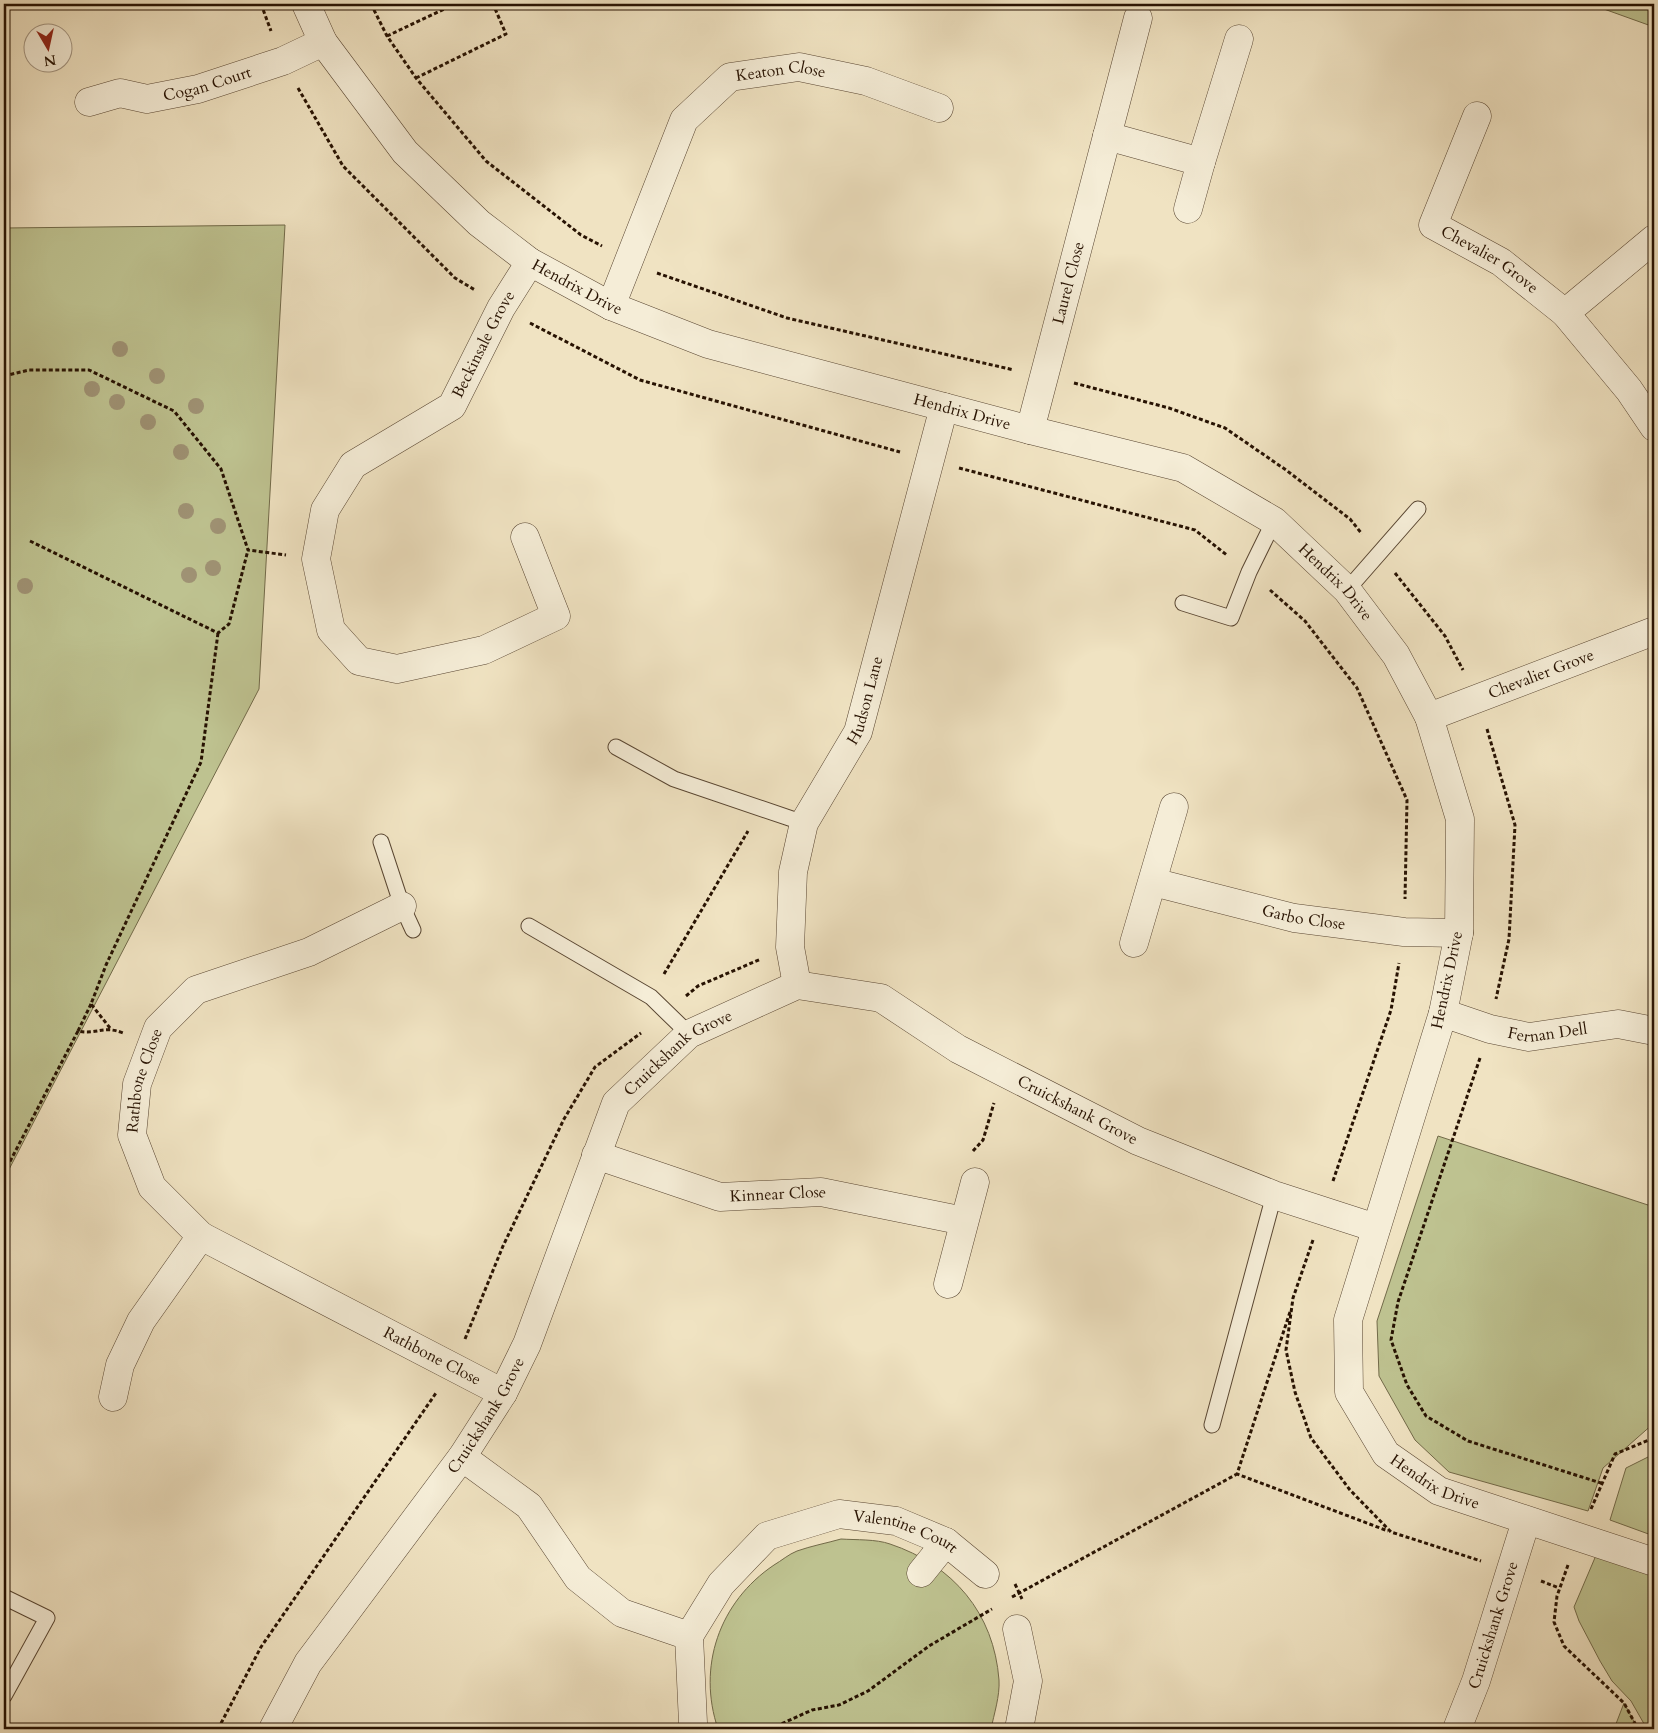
<svg xmlns="http://www.w3.org/2000/svg" width="1658" height="1733" font-family="Cardo,serif">
  <style>
    .green { fill: #bec290; stroke: #726a49 }
    .lines { fill: none; stroke-linecap: round; stroke-linejoin: round }
    .service-casing { stroke: #594632; stroke-width: 17 }
    .minor-casing { stroke: #594632; stroke-width: 29 }
    .tertiary-casing { stroke: #594632; stroke-width: 29 }
    .path { stroke: #271202; stroke-width: 3; stroke-dasharray: 4 2.5; stroke-linecap: butt }
    .service { stroke: #f5edd7; stroke-width: 15 }
    .minor { stroke: #f5edd7; stroke-width: 28 }
    .tertiary { stroke: #f5edd7; stroke-width: 28 }
    .tree { fill: #9f9274 }
    .labels { text-anchor: middle; dominant-baseline: central; stroke-width: 5; stroke-linejoin: round; paint-order: stroke }
    .street-label { font-size: 16px; fill: #271202; stroke: #f5edd7 }
  </style>
  <rect width="100%" height="100%" fill="#f0e3c2"/>
  <filter id="stains"><feTurbulence type="fractalNoise" baseFrequency=".004" numOctaves="4"/><feColorMatrix values="0 0 0 0 .2 0 0 0 0 .09 0 0 0 0 .02 0 0 0 .5 -.17"/></filter>
  <radialGradient id="worn" r=".72"><stop offset=".6" stop-color="#630" stop-opacity="0"/><stop offset="1" stop-color="#630" stop-opacity=".3"/></radialGradient>
  <path class="green" d="M1590,4h64v23z
    M285,225l-26,464 -255,490v-951z
    M1438,1136l216,71v216l-51,45 -15,43 -139,-39 -34,-32 -36,-64 -2,-55z
    M1654,1454v82l-44,-16 16,-52z
    M841,1539c15,1 35,0 49,5 63,21 104,69 109,136 1,16 -5,34 -8,49h-273c-21,-62 1,-127 56,-164 7,-4 15,-11 23,-14 14,-5 30,-8 44,-12z
    M1597,1553l57,19v157h-7l-16,-28 -19,-20 -12,-20 -21,-40 -5,-14z
    M1624,1703l14,26h-24z"/>
  <g class="lines">
    <defs>
      <path id="service" d="M1347,590l71,-81
        M1183,603l48,15 18,-46 25,-51
        M616,747l58,32 130,44
        M381,842l21,64 11,24
        M529,926l122,71 38,37
        M1212,1425l62,-230
        M4,1597l43,21 -43,78"/>
      <g id="minor">
        <path id="s1" d="M89,102l31,-9 27,6 51,-10 85,-28 40,-19"/>
        <path id="s2" d="M1477,116l-44,109 68,37 64,51"/>
        <path d="M1107,136l94,26 38,-123"/>
        <path d="M1188,209l13,-47"/>
        <path d="M1654,239l-89,74 64,77 25,37"/>
        <path id="s3" d="M611,306l73,-186 46,-43 69,-10 67,14 73,27"/>
        <path id="s4" d="M1030,430l108,-412"/>
        <path id="s5" d="M525,537l31,79 -72,34 -87,19 -38,-8 -28,-31 -15,-71 9,-49 28,-45 99,-59 49,-98 29,-46"/>
        <path id="s6" d="M1429,717l225,-86"/>
        <path id="s7" d="M1153,882l141,36 110,14 55,1"/>
        <path d="M1134,943l40,-136"/>
        <path id="s8" d="M797,985l-7,-38 3,-75 11,-49 54,-91 86,-325"/>
        <path id="s9" d="M1443,1013l47,16 39,8 89,-13 36,7"/>
        <path id="s10" d="M596,1155l124,42 101,-5 143,29"/>
        <path id="s11" d="M201,1236l-49,-49 -20,-52 5,-51 21,-56 38,-38 113,-38 93,-46"/>
        <path d="M948,1284l27,-102"/>
        <path id="s12" d="M113,1397l7,-32 21,-44 60,-85 302,157"/>
        <path d="M462,1457l67,49 49,72 44,35 67,23 4,87"/>
        <path d="M921,1573l25,-31"/>
        <path d="M1017,1629l11,52 -9,48"/>
        <path id="s13" d="M689,1636l32,-52 46,-48 72,-22 57,7 50,21 39,32"/>
        <path id="s14" d="M273,1729l35,-66 154,-206 41,-64 24,-49 89,-241 73,-69 108,-49 84,13 77,51 180,92 136,54 102,33"/>
        <path id="s15" d="M1457,1729l19,-48 50,-160"/>
      </g>
      <g id="tertiary">
        <path id="s16" d="M306,4l17,38 82,110 74,71 51,39 81,44 97,38 322,86 153,38 91,53 73,69 49,65 33,62 31,102 -1,114 -16,80 -95,307 1,72 37,62 53,37 215,71"/>
      </g>
    </defs>
    <use href="#service" class="service-casing"/>
    <use href="#minor" class="minor-casing"/>
    <use href="#tertiary" class="tertiary-casing"/>
    <path class="path" d="M261,4l10,27
      M371,4l16,32 29,42 70,83 95,74 21,11
      M387,36l68,-32
      M416,78l90,-44 -13,-30
      M298,88l45,78 112,112 20,12
      M657,273l130,45 227,52
      M530,323l110,57 260,72
      M4,376l25,-6h60l85,41 47,58 27,81 38,5
      M1074,383l95,25 56,20 61,42 64,49 12,15
      M959,468l236,62 33,26
      M30,541l188,92 11,-9 19,-74
      M1395,573l50,63 18,34
      M1270,590l35,31 52,67 50,112 -2,99
      M1487,729l28,96 -6,114 -13,60
      M664,974l84,-143
      M686,996l12,-10 63,-27
      M110,1028l-19,-24 15,-39 95,-203 17,-129
      M78,1031l13,-27
      M1480,1058l-82,244 -7,38 16,45 19,31 42,25 133,42
      M973,1151l10,-11 11,-37
      M4,1173l74,-142c19,4 25,-6 45,2
      M1333,1181l58,-171 8,-47
      M1313,1240l-20,58 -7,52 9,42 16,46 39,52 41,42 90,29
      M1290,1312l-53,162 151,57
      M465,1339l38,-93 61,-127 31,-52 46,-34
      M1591,1509l24,-55 39,-16
      M1568,1565l-11,31 -3,26 10,24 60,57 14,26
      M1541,1581l18,7
      M1015,1584l7,15
      M1012,1597l225,-123
      M218,1729l43,-82 175,-254
      M770,1729l42,-19 27,-5 29,-14 61,-45 63,-37"/>
    <use href="#service" class="service"/>
    <use href="#minor" class="minor"/>
    <use href="#tertiary" class="tertiary"/>
  </g>
  <g class="tree">
    <circle cx="120" cy="349" r="8"/>
    <circle cx="157" cy="376" r="8"/>
    <circle cx="92" cy="389" r="8"/>
    <circle cx="117" cy="402" r="8"/>
    <circle cx="196" cy="406" r="8"/>
    <circle cx="148" cy="422" r="8"/>
    <circle cx="181" cy="452" r="8"/>
    <circle cx="186" cy="511" r="8"/>
    <circle cx="218" cy="526" r="8"/>
    <circle cx="213" cy="568" r="8"/>
    <circle cx="189" cy="575" r="8"/>
    <circle cx="25" cy="586" r="8"/>
  </g>
  <g class="labels">
    <g class="street-label">
      <text stroke="none"><textPath href="#s3" startOffset="314">Keaton Close</textPath></text>
      <text stroke="none"><textPath href="#s1" startOffset="122">Cogan Court</textPath></text>
      <text stroke="none"><textPath href="#s2" startOffset="184">Chevalier Grove</textPath></text>
      <text stroke="none"><textPath href="#s4" startOffset="152">Laurel Close</textPath></text>
      <text stroke="none"><textPath href="#s16" startOffset="399">Hendrix Drive</textPath></text>
      <text stroke="none"><textPath href="#s5" startOffset="694">Beckinsale Grove</textPath></text>
      <text stroke="none"><textPath href="#s16" startOffset="805">Hendrix Drive</textPath></text>
      <text stroke="none"><textPath href="#s16" startOffset="1225">Hendrix Drive</textPath></text>
      <text stroke="none"><textPath href="#s6" startOffset="120">Chevalier Grove</textPath></text>
      <text stroke="none"><textPath href="#s8" startOffset="302">Hudson Lane</textPath></text>
      <text stroke="none"><textPath href="#s7" startOffset="155">Garbo Close</textPath></text>
      <text transform="translate(1447 980) rotate(-78)">Hendrix Drive</text>
      <text stroke="none"><textPath href="#s9" startOffset="108">Fernan Dell</textPath></text>
      <text stroke="none"><textPath href="#s14" startOffset="800">Cruickshank Grove</textPath></text>
      <text stroke="none"><textPath href="#s11" startOffset="181">Rathbone Close</textPath></text>
      <text stroke="none"><textPath href="#s14" startOffset="1250">Cruickshank Grove</textPath></text>
      <text stroke="none"><textPath href="#s10" startOffset="189">Kinnear Close</textPath></text>
      <text stroke="none"><textPath href="#s12" startOffset="446">Rathbone Close</textPath></text>
      <text stroke="none"><textPath href="#s14" startOffset="380">Cruickshank Grove</textPath></text>
      <text stroke="none"><textPath href="#s16" startOffset="2215">Hendrix Drive</textPath></text>
      <text stroke="none"><textPath href="#s13" startOffset="272">Valentine Court</textPath></text>
      <text stroke="none"><textPath href="#s15" startOffset="110">Cruickshank Grove</textPath></text>
    </g>
  </g>
  <rect width="1658" height="1733" fill="none" stroke="#f0e3c2" stroke-width="20"/>
  <rect x="5" y="5" width="1648" height="1723" fill="none" stroke="#271202" stroke-width="2.5"/>
  <rect x="10" y="10" width="1638" height="1713" fill="none" stroke="#271202"/>
  <g transform="translate(48 48) rotate(171)"><circle r="24" fill="#f5edd7" stroke="#a39582"/>
  <path d="M0-4L9 19L0 12L-9 19Z" fill="#8f2418"/>
  <text y="-8" font-size="14" font-weight="bold" text-anchor="middle" fill="#271202">N</text>
  </g>
  <rect width="100%" height="100%" filter="url(#stains)"/>
  <rect width="100%" height="100%" fill="url(#worn)"/>
</svg>
